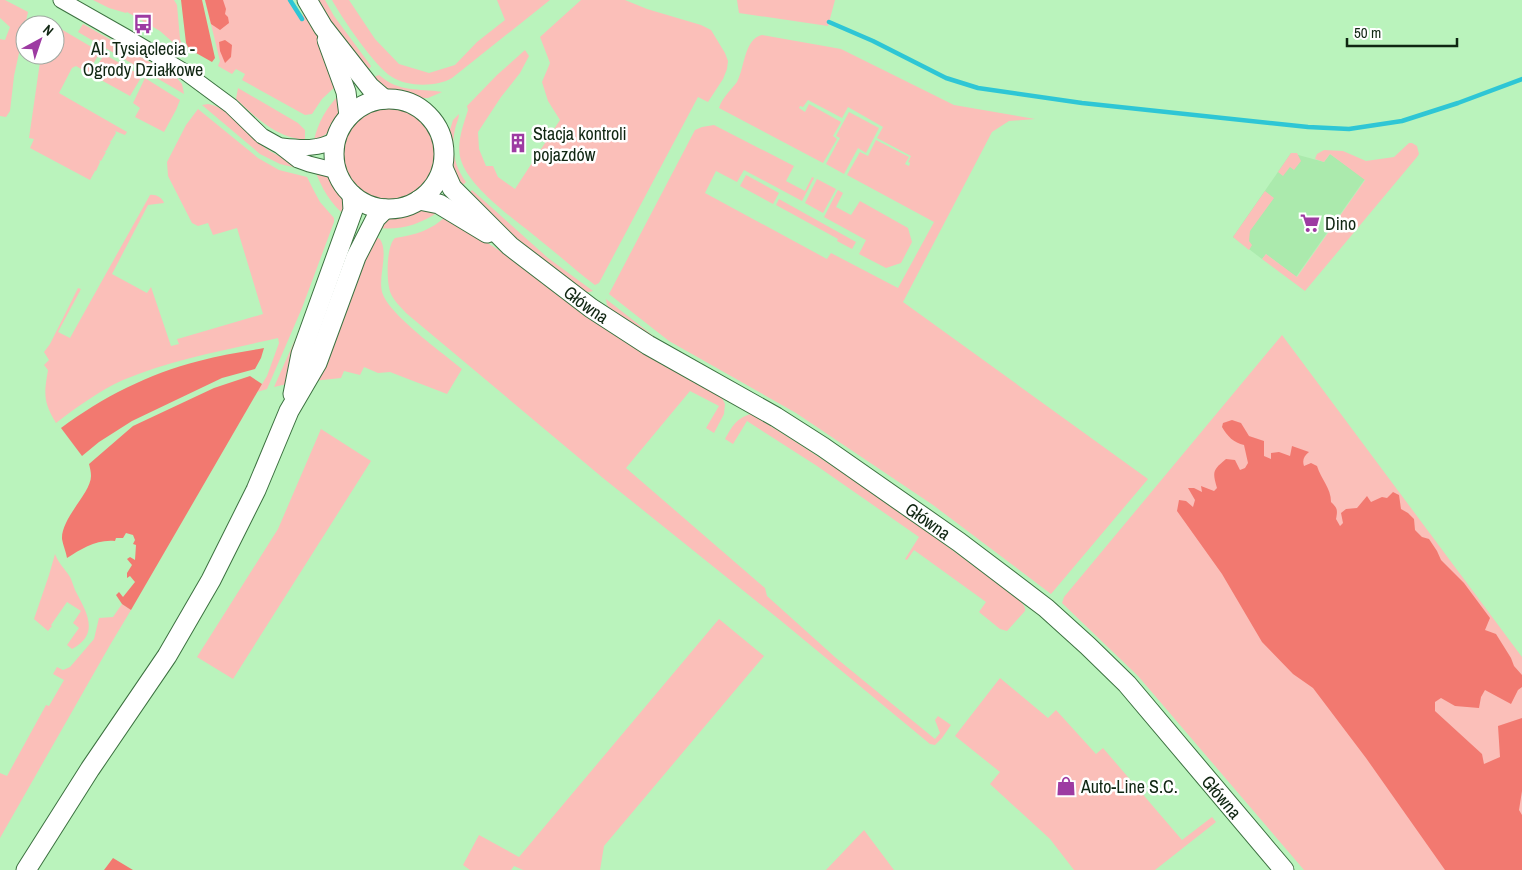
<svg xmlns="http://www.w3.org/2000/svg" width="1522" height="870" font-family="'Archivo Narrow',sans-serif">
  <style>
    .built { fill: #abeaad }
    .green { fill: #fbbfb9 }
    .forest { fill: #f27970 }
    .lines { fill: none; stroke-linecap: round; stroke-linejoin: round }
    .stream { stroke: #2ec6d5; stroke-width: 4.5 }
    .minor-casing { stroke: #3c7140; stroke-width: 17 }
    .major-casing { stroke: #3c7140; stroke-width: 21 }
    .minor { stroke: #fff; stroke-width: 15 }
    .major { stroke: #fff; stroke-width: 19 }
    .labels { text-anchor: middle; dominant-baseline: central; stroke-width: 5; stroke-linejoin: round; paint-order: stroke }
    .poi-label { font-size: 18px; fill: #102612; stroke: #fff; text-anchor: start }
    .street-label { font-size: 18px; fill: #102612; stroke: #fff }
  </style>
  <rect width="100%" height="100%" fill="#baf3bc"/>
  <path class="built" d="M1291,153l33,9 6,-8 35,25 -69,98 -30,-23 -4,5 -29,-22z"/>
  <path class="green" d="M0,0h5l23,12 -14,64 -4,35 -4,6 -6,-1v-77l5,1 5,-13 -10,-9z
    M93,0h81l3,5 3,34 5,14 -25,-22 -33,-19 -1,1 -17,-5z
    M205,0h85l11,18 4,-6 19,38 14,34 -16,15 -10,15 -7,1 -63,-35 3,-6 -9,-5 -4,5 -14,-8 2,-5z
    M318,0h7l9,16 37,50 -1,2 -8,3z
    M332,0h17l26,39 24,25 30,9 26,-8 22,-23 28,-22 -8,-20h53l-98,78c-15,9 -45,9 -60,-1 -17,-10 -50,-59 -60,-77z
    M581,0h44l22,9 54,16 10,5 14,23 3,8 -1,8 -4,10 -15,23 -10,-5 -99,186 -4,2c-19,-14 -36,-30 -54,-44 -24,-20 -68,-50 -79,-78 -7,-17 1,-37 6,-53l-1,-4 30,-31 28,-25 4,6 -9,17 -19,24 -23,35 1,17 7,17h7l5,11 17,12 45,-69 -12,-19 -6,-19 8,-19 -10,-26z
    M737,0h98l-7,26 -89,-13z
    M83,24l93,53 6,7 2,10 -106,-62z
    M55,28l6,1 39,23 -12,21 -12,-7 -4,2 -13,25 68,39 -2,3 -10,-4 1,2 -5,8h-2l2,1 -5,9h-2l2,1 -5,9 -2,-1 1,2 -4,9 -3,-1 2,1 -5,9 -60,-32 4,-9 -5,-1 12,-83h14z
    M762,35l79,14 113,56 81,14 -26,2 -17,11 -89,170 245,177 -97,115 -118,-89 -137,-92 -127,-72 -60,-47 86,-164 7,-3 12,-2 80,41 -8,15 19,10 7,-14 2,1 -12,23 -58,-31 -7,12 -21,-11 -11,22 122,66 4,-6 67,35 36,-66 -87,-47 13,-23 8,4 8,-16 33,17 -4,7 4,2 1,-3 -2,-1 3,-6 -34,-18 6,-11 -35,-20 -6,11 -34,-18 -5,7 -3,-1 -1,2 6,4 4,-8 32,18 -8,14 4,3 -14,24 -104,-55c3,-10 12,-18 18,-26 8,-15 7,-43 25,-47z
    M104,54l38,22 -12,20 -38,-21z
    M379,75c21,18 38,13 63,17l-14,6h-10l-28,-6 -22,-13z
    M145,78l35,22 -4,10 -12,22 -29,-15 5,-9 -7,-5z
    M238,88l60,35 7,7v10c-30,-3 -48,-22 -69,-41z
    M339,95c1,5 3,12 2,16 -2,14 -15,26 -27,29 4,-17 12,-32 25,-45z
    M208,104c22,4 35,27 52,40 14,11 29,17 45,24v2l-25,-6 -20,-10 -58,-49z
    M342 152a47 47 0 1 1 94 0a47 47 0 1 1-94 0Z
    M198,109l60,49 21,12 28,7 6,12 7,13 14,16v4l-32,86 -35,81 -10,3 10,-16 12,-33 -1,-5c-52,12 -105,21 -155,42 -24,11 -46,27 -67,43 -13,-22 -12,-29 -8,-53l-4,-5 5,-5 -5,-8 6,-8 28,-56 3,1 -23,43 12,6 80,-143c5,-1 12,2 14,8l-16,2 -36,69 35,19 4,-6 20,59 8,-2 -2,-5 4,-1 82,-24 -26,-86 -24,7 -5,-12 -10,3 -6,-3 -24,-47 -1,-14 19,-37z
    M849,112l30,16 -13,25 -8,-5 -14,26 -18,-10 14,-26 -4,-2z
    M459,114c0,5 -3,10 -4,15 -4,20 -1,37 11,53l-8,8 -9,-25 -1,-29 5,-16z
    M1409,143h3l5,3 2,8 -2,3 -112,134 -43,-32 4,-5 31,23 68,-97 -35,-26 -6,8 -9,-3 2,-5 7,-4 19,1 23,10 28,-4z
    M1291,153h6l4,8 -7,9 -4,-3 -7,9 -5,-4z
    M315,170c25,11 30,19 31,46 -15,-11 -25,-29 -31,-46z
    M746,175l33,18 -6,11 -33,-18z
    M817,179l19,10 -13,24 -18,-10z
    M472,190l76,68 45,33 -8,2 -120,-96z
    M838,190l5,3 -7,14 15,8 9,-14 48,27 4,14 -11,21 -15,5 -27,-14 7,-14 -42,-23z
    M1265,191l9,7 -24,33 -1,10 3,4 -3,5 -16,-13z
    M779,199l77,43 -4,7 -15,-8 1,-2 -62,-34z
    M420,208l18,4c-19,13 -37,18 -60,16l11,-13z
    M446,216l74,48 36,30 50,35 83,51 25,10 7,6 4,8 -1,10 -10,19 -8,-5 13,-22 -29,-15 -64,77 139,120 2,8 69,62 99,81 5,-6 -5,-13 3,-4 13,9 -9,13 -7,7 -5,-1 -150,-124 -177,-142 -197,-165c-5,-6 -12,-12 -15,-19 -5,-11 -5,-48 4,-56 20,-3 37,-8 51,-22z
    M374,236l6,3c9,14 -2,37 2,53 6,22 61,61 80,77l-15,25 -57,-22 -12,1 -14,-6 -4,8 -16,-4 -3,7 -28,3z
    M606,299l55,43v1l-49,-32 -5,-6z
    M302,324l-15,60 -13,3z
    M1282,335l240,322v213h-218l-166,-194 -76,-73 2,-6z
    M751,414c92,56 179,118 264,183 5,4 11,8 10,14l-18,20 -7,-2 -21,-17 7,-10 -72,-52 -7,10 -2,-1 14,-22 -102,-71 -70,-45 -14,23 -8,-5c7,-12 11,-21 26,-25z
    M321,429l50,32 -138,218 -36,-22 81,-128z
    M55,554c3,8 8,13 13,20 4,5 5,12 8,18 11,21 24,42 -4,57l-5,-4 12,-17 -6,-5 8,-12 -14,-9 -16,23 1,1 -4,5 -14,-12 15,-44z
    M122,604l9,6 -21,35 -110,193v-65l7,3 39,-71 3,1 15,-26 -11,-6 4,-7 6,3 7,-3 24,-28 5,-21 14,-1z
    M719,619l45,37 -160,190 -4,24h-77l-9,-4 -3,4h-41l-7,-5 16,-30 40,22z
    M1000,678l48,40 8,-8 40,44 7,-6 79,92 30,-23 4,5 -61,48h-81l-24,-31 -60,-55 10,-12 -45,-36z
    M864,830l30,40h-68z"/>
  <path class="forest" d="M181,0h21l13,58 -3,4 -23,-13 -3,-6z
    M205,0h18l3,9 -1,5 3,3 1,6 -9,7 -9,-6z
    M225,40l7,5 -1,12 -6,6 -5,-12 -1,-9z
    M264,348l-3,10 -6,11 -33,9 -90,43 -33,21 -17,14 -21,-28c42,-31 87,-54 138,-67 21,-6 43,-9 65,-13z
    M250,376l12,8 -131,226 -9,-6 -6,-9 3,-3 4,5 12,-15 -5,-6 -3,2v-5l5,-8 -5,-6 3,-2 5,3 1,-15 -3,-1 2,-4 -2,-5 -7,-2 -3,5h-7l-1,3c-18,-2 -34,8 -48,17 -1,-6 -4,-13 -5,-19 -1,-21 29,-46 29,-63 0,-4 -1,-8 -2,-12l44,-38 81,-38z
    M1232,420l9,3 8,13 15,5v15l7,3v-6l8,-1 11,4 2,-10 17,6c-5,4 -7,8 -5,14l7,-3 6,3c4,13 14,22 14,36 6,6 7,7 5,17l4,7 3,-3 -2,-10 5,-4 11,-1 10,-12 4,6 11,-5 5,1 6,-6 6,3 2,14 7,4 6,6 1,11 7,7 7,2 8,12 4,9 23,23 26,35 -5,12 11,4 15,24 3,8 8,9v12l-4,3 -7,14 -26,-14 -4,7 -2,11 -24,-2 -14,-8 -6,4v9l47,43 2,10 16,-7 -2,-31 24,-8v73l-3,19 3,5v55h-77l-79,-112 -53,-70 -20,-14 -31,-32 -40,-68 -45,-63 2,-11 7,1 7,6 2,-7 -7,-12h6l8,4 -1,-6 13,5 3,-3c-5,-17 -4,-18 9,-29l9,1 5,10 5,-2 3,-5 -4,-18c-10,-2 -17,-9 -22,-18l1,-4z
    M113,858l20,12h-29z"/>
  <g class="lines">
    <path class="stream" d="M290,0l12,19
      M829,22l44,19 73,37 32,10 104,15 226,24 41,2 53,-8 56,-18 64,-24"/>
    <defs>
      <path id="minor" d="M61,0l65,37 59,35 46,34 31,30 18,10 18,14 11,4 28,7
        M282,146c18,2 38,4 54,-7"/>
      <g id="major">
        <path d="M307,0l16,27 47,60 14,12"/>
        <path d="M327,40l19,52 3,24"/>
        <circle cx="389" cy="154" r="55"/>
        <path id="s1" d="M443,168l9,20 58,58 81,62 57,37 128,72 47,30 136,95 87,66 42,38 39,38 157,186"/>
        <path d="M419,200l20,4 48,29"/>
        <path d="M293,394l8,-40 52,-144 -1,-15"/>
        <path d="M26,870l64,-101 77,-113 44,-76 45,-90 33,-79 28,-48 39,-106 20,-39 9,-9"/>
      </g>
    </defs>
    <use href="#minor" class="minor-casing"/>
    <use href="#major" class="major-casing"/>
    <use href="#minor" class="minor"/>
    <use href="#major" class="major"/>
  </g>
  <defs>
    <symbol id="bus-bare" viewBox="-9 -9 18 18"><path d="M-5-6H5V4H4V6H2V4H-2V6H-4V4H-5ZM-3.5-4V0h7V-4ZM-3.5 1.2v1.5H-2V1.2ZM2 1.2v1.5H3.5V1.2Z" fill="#9d3ba2" stroke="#fff" stroke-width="2.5" paint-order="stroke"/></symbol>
    <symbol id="building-bare" viewBox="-9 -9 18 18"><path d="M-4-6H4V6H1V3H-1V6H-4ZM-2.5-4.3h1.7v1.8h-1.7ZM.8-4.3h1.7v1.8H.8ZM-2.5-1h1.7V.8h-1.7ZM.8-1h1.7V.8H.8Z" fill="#9d3ba2" stroke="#fff" stroke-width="2.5" paint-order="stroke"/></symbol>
    <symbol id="supermarket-bare" viewBox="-9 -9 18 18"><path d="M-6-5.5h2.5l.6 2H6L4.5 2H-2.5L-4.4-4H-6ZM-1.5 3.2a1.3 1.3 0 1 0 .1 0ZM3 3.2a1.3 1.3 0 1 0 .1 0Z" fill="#9d3ba2" stroke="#fff" stroke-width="2.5" paint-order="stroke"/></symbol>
    <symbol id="shop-bare" viewBox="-9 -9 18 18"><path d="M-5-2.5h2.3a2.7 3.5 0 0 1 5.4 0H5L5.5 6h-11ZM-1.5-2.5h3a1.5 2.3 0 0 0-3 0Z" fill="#9d3ba2" stroke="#fff" stroke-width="2.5" paint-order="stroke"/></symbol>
  </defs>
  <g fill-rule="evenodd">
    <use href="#bus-bare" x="129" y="10" width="28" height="28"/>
    <use href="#building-bare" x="504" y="129" width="28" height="28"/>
    <use href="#supermarket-bare" x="1296" y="209" width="28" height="28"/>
    <use href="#shop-bare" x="1052" y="772" width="28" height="28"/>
  </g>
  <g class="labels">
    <g class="poi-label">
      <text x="143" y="48" text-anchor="middle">Al. Tysiąclecia -<tspan x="143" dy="21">Ogrody Działkowe</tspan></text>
      <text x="533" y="133">Stacja kontroli<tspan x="533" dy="21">pojazdów</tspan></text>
      <text x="1325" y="223">Dino</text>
      <text x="1081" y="786">Auto-Line S.C.</text>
    </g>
    <g class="street-label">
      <text stroke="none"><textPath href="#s1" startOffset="200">Główna</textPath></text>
      <text stroke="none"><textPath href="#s1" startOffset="605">Główna</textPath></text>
      <text stroke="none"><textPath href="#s1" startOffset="1010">Główna</textPath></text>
    </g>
  </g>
  <g transform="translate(40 40) rotate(40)"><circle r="24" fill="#ffffff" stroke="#9fa8a0"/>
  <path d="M0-4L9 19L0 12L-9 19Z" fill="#9d3ba2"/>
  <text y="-8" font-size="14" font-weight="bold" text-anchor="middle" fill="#102612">N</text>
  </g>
  <path d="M1347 38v8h110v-8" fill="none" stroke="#102612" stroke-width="2.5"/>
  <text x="1354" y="38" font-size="15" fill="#102612" stroke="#ffffff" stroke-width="4" paint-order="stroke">50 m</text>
</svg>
